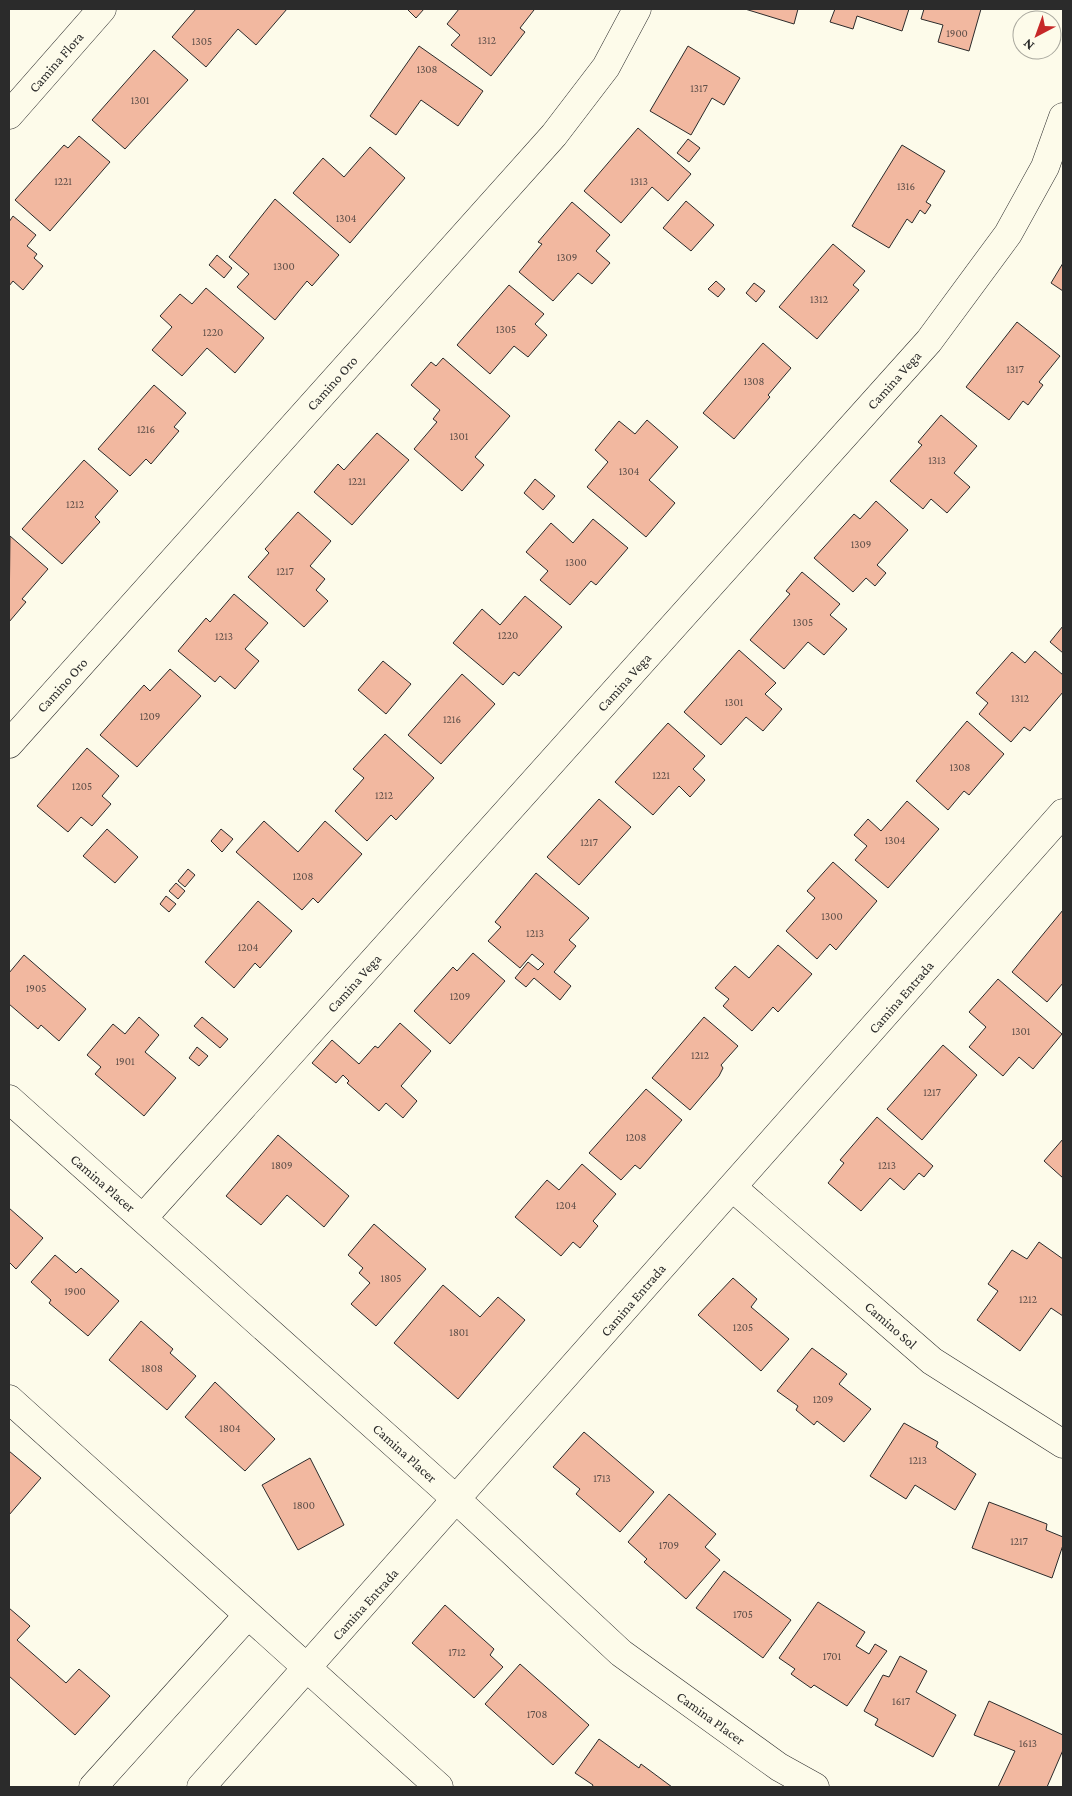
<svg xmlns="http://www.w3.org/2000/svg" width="1072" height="1796" font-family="'Crimson Pro',serif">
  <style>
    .building { fill: #f2b8a0; stroke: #2b2b2b }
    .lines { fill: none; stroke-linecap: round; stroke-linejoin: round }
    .minor-casing { stroke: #2b2b2b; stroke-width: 29 }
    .minor { stroke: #fdfbea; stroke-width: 28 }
    .labels { text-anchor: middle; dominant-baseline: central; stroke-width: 4; stroke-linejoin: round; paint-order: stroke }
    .number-label { font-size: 11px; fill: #5d4e48 }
    .street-label { font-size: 14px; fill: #2b2b2b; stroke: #fdfbea }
  </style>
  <rect width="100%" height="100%" fill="#fdfbea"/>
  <path class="building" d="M196,9h91l-31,36 -18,-16 -32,38 -34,-30z
    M407,9h17l-8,9z
    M459,9h73l2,1 -14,18 5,4 -34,44 -40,-31 9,-10 -13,-11z
    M745,9h53l-4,15z
    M835,9h74l-7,22 -45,-15 -4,13 -23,-7z
    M924,9h57l-12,42 -31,-9 5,-17 -22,-6z
    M419,46l64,45 -25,35 -37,-26 -25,35 -26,-19z
    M688,46l52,32 -16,27 -12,-7 -21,37 -41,-24z
    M154,50l34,30 -63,69 -33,-29z
    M638,128l53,46 -23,27 -16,-14 -31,36 -37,-32z
    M79,136l31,26 -60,69 -35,-31 49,-55 4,3z
    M688,139l12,9 -11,14 -12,-9z
    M902,145l43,26 -19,31 5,3 -6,9 -5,-4 -8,13 -5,-4 -18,29 -37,-22z
    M370,147l35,31 -55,65 -57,-50 30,-35 21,19z
    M275,199l64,56 -27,31 -5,-5 -32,39 -38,-33 12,-13 -20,-17z
    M686,201l28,24 -23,26 -28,-23z
    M572,202l38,33 -14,16 14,12 -18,21 -14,-11 -25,28 -34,-29 23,-28 -4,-2z
    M13,216l23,19 -9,11 10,8 -3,4 9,8 -20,24 -10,-9 -4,5v-64z
    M833,244l32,27 -12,14 6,5 -42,49 -38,-32z
    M217,255l15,13 -8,10 -15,-13z
    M1063,263v28l-12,-8z
    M716,281l9,8 -7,8 -10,-8z
    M754,283l11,8 -9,11 -10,-9z
    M509,285l35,29 -9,10 12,11 -19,22 -14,-11 -24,28 -33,-29z
    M206,288l58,50 -29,35 -28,-25 -25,28 -30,-26 20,-23 -12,-11 20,-22 12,10z
    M1017,322l43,34 -21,26 4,3 -15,20 -5,-4 -14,19 -43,-33z
    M763,343l28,25 -23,27 2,2 -36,42 -31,-26z
    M443,358l67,58 -35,41 9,8 -22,26 -48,-42 23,-27 -4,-3 7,-9 -29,-25 20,-23 5,4z
    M154,385l32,28 -12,14 5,4 -28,33 -5,-5 -16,17 -32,-27z
    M941,415l36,31 -23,27 16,14 -23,26 -16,-14 -8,10 -33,-28 32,-36 -4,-3z
    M647,420l31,27 -29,33 26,23 -29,34 -59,-50 21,-25 -13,-12 24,-29 16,13z
    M377,433l32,27 -57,65 -38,-33 24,-28 6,6z
    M84,460l34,31 -23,26 5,5 -38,42 -40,-35z
    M535,479l20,17 -12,14 -19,-17z
    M876,501l32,29 -31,35 9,8 -11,13 -9,-8 -13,14 -39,-34 40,-44 6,5z
    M298,512l33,29 -21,25 15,13 -9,11 12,11 -24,26 -56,-50 21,-24 -4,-4z
    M593,519l35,29 -32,37 -5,-4 -21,24 -30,-25 8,-9 -22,-19 25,-29 22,20z
    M10,536l38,33 -26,30 4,3 -17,20z
    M802,572l38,32 -10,11 17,14 -23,26 -16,-13 -24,27 -34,-29 40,-46 -4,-3z
    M234,594l34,29 -23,26 14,12 -24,28 -15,-13 -5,6 -37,-31 28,-33 4,4z
    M525,596l37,31 -43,49 -5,-4 -11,13 -50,-42 29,-34 18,16z
    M1063,626v27l-13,-11z
    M739,650l37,33 -11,11 17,15 -19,22 -17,-14 -25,28 -37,-33z
    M1035,651l28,24v17l-33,39 -6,-4 -13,15 -32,-28 9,-11 -12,-10 36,-41 13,11z
    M383,661l28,23 -25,30 -28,-24z
    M170,669l31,27 -64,71 -37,-32 44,-50 6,6z
    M462,674l33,30 -54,60 -33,-29z
    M967,721l37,33 -35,41 -5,-4 -16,19 -32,-29z
    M668,723l37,33 -12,13 12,11 -15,17 -11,-11 -26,29 -38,-33z
    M385,734l49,44 -38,42 -5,-5 -24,26 -32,-30 29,-33 -11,-9z
    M87,748l32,28 -17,20 9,8 -19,22 -11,-9 -13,15 -31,-26z
    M599,799l32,28 -52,58 -32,-28z
    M907,801l32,28 -51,59 -33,-28 12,-14 -13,-11 14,-16 13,12z
    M264,821l34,31 27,-31 37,33 -44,49 -5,-5 -11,12 -66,-58z
    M107,829l31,28 -23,26 -32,-27z
    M221,829l12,10 -11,13 -11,-11z
    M833,862l44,39 -41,49 -6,-6 -13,15 -31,-28 29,-33 -8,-7z
    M188,869l7,6 -10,12 -7,-6z
    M536,873l53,45 -20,22 7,6 -22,26 17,14 -11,14 -26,-22 -8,9 -11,-9 13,-16 10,8 6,-6 -12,-10 -12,14 -32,-27 13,-14 -6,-5z
    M176,883l9,8 -7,8 -9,-8z
    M166,896l10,8 -7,8 -9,-8z
    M258,901l34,30 -32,37 -5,-5 -21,25 -29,-26z
    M1063,910v73l-16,19 -35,-30z
    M778,945l34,29 -34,38 -5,-5 -21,24 -29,-25 6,-7 -14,-11 20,-22 14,12z
    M473,953l32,28 -55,63 -36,-33 39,-44 4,4z
    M24,955l62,54 -27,32 -18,-16 -3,4 -29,-25v-31z
    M998,979l64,55 -29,35 -14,-12 -16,19 -34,-29 17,-20 -17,-15z
    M139,1017l20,18 -14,17 31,26 -32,38 -49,-42 6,-7 -14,-12 26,-31 12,10z
    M202,1017l26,22 -8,9 -26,-22z
    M704,1017l34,29 -17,19 2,3 -4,8 -29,34 -38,-32z
    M400,1023l31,28 -30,35 16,15 -14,17 -17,-15 -7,8 -32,-28 2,-2 -6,-6 -7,8 -24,-20 20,-23 27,24 16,-18 3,2z
    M943,1045l34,30 -55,65 -35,-31z
    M197,1047l11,9 -9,10 -10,-8z
    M646,1089l36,31 -42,49 -5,-4 -14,15 -32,-27z
    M877,1117l56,49 -9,11 -5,-4 -15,17 -14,-12 -29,33 -33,-28 16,-20 -4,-3z
    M278,1135l71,61 -25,31 -37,-32 -26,30 -35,-29z
    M1063,1139v39l-19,-17z
    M582,1164l34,30 -23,27 5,5 -18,22 -7,-6 -12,14 -46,-39 32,-37 12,10z
    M9,1208l34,30 -27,31 -7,-7z
    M374,1224l52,45 -50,57 -25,-22 19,-21 -11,-10 4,-5 -15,-13z
    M1039,1242l24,17v57l-12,-8 -31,43 -43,-31 21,-29 -10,-7 24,-34 15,9z
    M55,1255l21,18 5,-5 38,33 -31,35 -39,-33 2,-3 -20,-18z
    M733,1278l24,21 -6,8 38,32 -28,32 -63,-56z
    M443,1285l37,32 18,-20 27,23 -67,79 -64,-56z
    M141,1321l32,28 -3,4 26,23 -29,34 -58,-50z
    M812,1348l35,26 -8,10 32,25 -27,33 -27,-21 -3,4 -18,-15 2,-4 -21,-15z
    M215,1382l60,57 -30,32 -60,-54z
    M904,1423l34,19 -2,5 40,27 -21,36 -40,-25 -9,14 -36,-23z
    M584,1432l70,60 -34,40 -44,-38 4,-5 -27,-22z
    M9,1451l32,27 -32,37z
    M310,1458l34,67 -46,25 -36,-65z
    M669,1494l47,40 -11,13 15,13 -34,39 -42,-37 3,-3 -19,-17z
    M989,1502l58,22 -1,6 17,7v8l-11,33 -80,-30z
    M724,1571l67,49 -28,38 -67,-50z
    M818,1602l47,30 -9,14 13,8 6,-10 12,7 -40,55 -33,-21 -3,3 -20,-14 4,-5 -16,-11z
    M445,1605l49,44 -4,6 13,12 -29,31 -62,-55z
    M9,1608l21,18 -13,14 49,43 13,-14 31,27 -35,39 -66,-59z
    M900,1656l27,15 -11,21 40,23 -23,42 -58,-32 3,-6 -14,-8 19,-36 6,2z
    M520,1664l69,61 -36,40 -68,-61z
    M989,1701l74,34v15l-16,37h-49l17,-36 -41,-16z
    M599,1739l40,29 2,-4 31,23h-80l1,-2 -18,-12z"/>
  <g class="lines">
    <defs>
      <path id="minor" d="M9,115l93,-106
        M9,744l545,-609 52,-68 31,-58
        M9,1099l448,401 164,153 158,114 36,20
        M732,1187l200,174 131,83
        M143,1218l786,-877 79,-107 37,-67 18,-50
        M9,1399l430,388
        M93,1787l154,-171
        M201,1787l862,-974"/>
    </defs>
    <use href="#minor" class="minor-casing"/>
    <use href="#minor" class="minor"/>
  </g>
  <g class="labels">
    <g class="number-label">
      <text x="957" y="33">1900</text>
      <text x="487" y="40">1312</text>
      <text x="202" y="41">1305</text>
      <text x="427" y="69">1308</text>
      <text x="699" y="88">1317</text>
      <text x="140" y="100">1301</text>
      <text x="63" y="181">1221</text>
      <text x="639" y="181">1313</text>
      <text x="906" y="186">1316</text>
      <text x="346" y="218">1304</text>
      <text x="567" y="257">1309</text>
      <text x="284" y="266">1300</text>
      <text x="819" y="299">1312</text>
      <text x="506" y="329">1305</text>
      <text x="213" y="332">1220</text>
      <text x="1015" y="369">1317</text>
      <text x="754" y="381">1308</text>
      <text x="146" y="429">1216</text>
      <text x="459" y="436">1301</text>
      <text x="937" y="460">1313</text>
      <text x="629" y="471">1304</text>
      <text x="357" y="481">1221</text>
      <text x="75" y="504">1212</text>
      <text x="861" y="544">1309</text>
      <text x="576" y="562">1300</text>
      <text x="285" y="571">1217</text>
      <text x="803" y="622">1305</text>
      <text x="508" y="635">1220</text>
      <text x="224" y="636">1213</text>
      <text x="1020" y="698">1312</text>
      <text x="734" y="702">1301</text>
      <text x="150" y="716">1209</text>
      <text x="452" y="719">1216</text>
      <text x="960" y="767">1308</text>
      <text x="661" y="775">1221</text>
      <text x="82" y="786">1205</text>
      <text x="384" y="795">1212</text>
      <text x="895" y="840">1304</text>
      <text x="589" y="842">1217</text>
      <text x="303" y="876">1208</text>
      <text x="832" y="916">1300</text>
      <text x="535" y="933">1213</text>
      <text x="248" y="947">1204</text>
      <text x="36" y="988">1905</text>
      <text x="460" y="996">1209</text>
      <text x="1021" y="1031">1301</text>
      <text x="700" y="1055">1212</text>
      <text x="125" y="1061">1901</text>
      <text x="932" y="1092">1217</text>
      <text x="636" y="1137">1208</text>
      <text x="282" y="1165">1809</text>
      <text x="887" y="1165">1213</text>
      <text x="566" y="1205">1204</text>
      <text x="391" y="1278">1805</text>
      <text x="75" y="1291">1900</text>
      <text x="1028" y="1299">1212</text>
      <text x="743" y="1327">1205</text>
      <text x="459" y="1332">1801</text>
      <text x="152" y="1368">1808</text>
      <text x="823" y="1399">1209</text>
      <text x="230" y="1428">1804</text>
      <text x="918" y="1460">1213</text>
      <text x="602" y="1478">1713</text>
      <text x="304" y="1505">1800</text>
      <text x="1019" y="1541">1217</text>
      <text x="669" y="1545">1709</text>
      <text x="743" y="1614">1705</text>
      <text x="457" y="1652">1712</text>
      <text x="832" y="1656">1701</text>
      <text x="901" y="1701">1617</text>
      <text x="537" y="1714">1708</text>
      <text x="1028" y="1743">1613</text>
    </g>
    <g class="street-label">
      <text transform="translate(56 62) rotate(-49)">Camina Flora</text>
      <text transform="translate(894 380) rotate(-48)">Camina Vega</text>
      <text transform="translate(332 383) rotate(-48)">Camino Oro</text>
      <text transform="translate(624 682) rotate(-48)">Camina Vega</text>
      <text transform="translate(62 685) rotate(-48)">Camino Oro</text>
      <text transform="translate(354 983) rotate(-48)">Camina Vega</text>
      <text transform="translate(901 997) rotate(-49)">Camina Entrada</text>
      <text transform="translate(103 1183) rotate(41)">Camina Placer</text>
      <text transform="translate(633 1300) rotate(-49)">Camina Entrada</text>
      <text transform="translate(891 1325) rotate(41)">Camino Sol</text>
      <text transform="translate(405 1453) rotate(42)">Camina Placer</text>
      <text transform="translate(365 1604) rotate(-48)">Camina Entrada</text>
      <text transform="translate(711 1718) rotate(36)">Camina Placer</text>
    </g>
  </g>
  <rect width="1072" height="1796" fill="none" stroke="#2b2b2b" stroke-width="20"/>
  <g transform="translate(1037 35) rotate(221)"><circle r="24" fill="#fdfbea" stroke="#a9a89e"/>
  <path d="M0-4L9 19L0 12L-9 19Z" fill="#c62828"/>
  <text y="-8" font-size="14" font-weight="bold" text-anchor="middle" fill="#2b2b2b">N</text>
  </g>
</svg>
